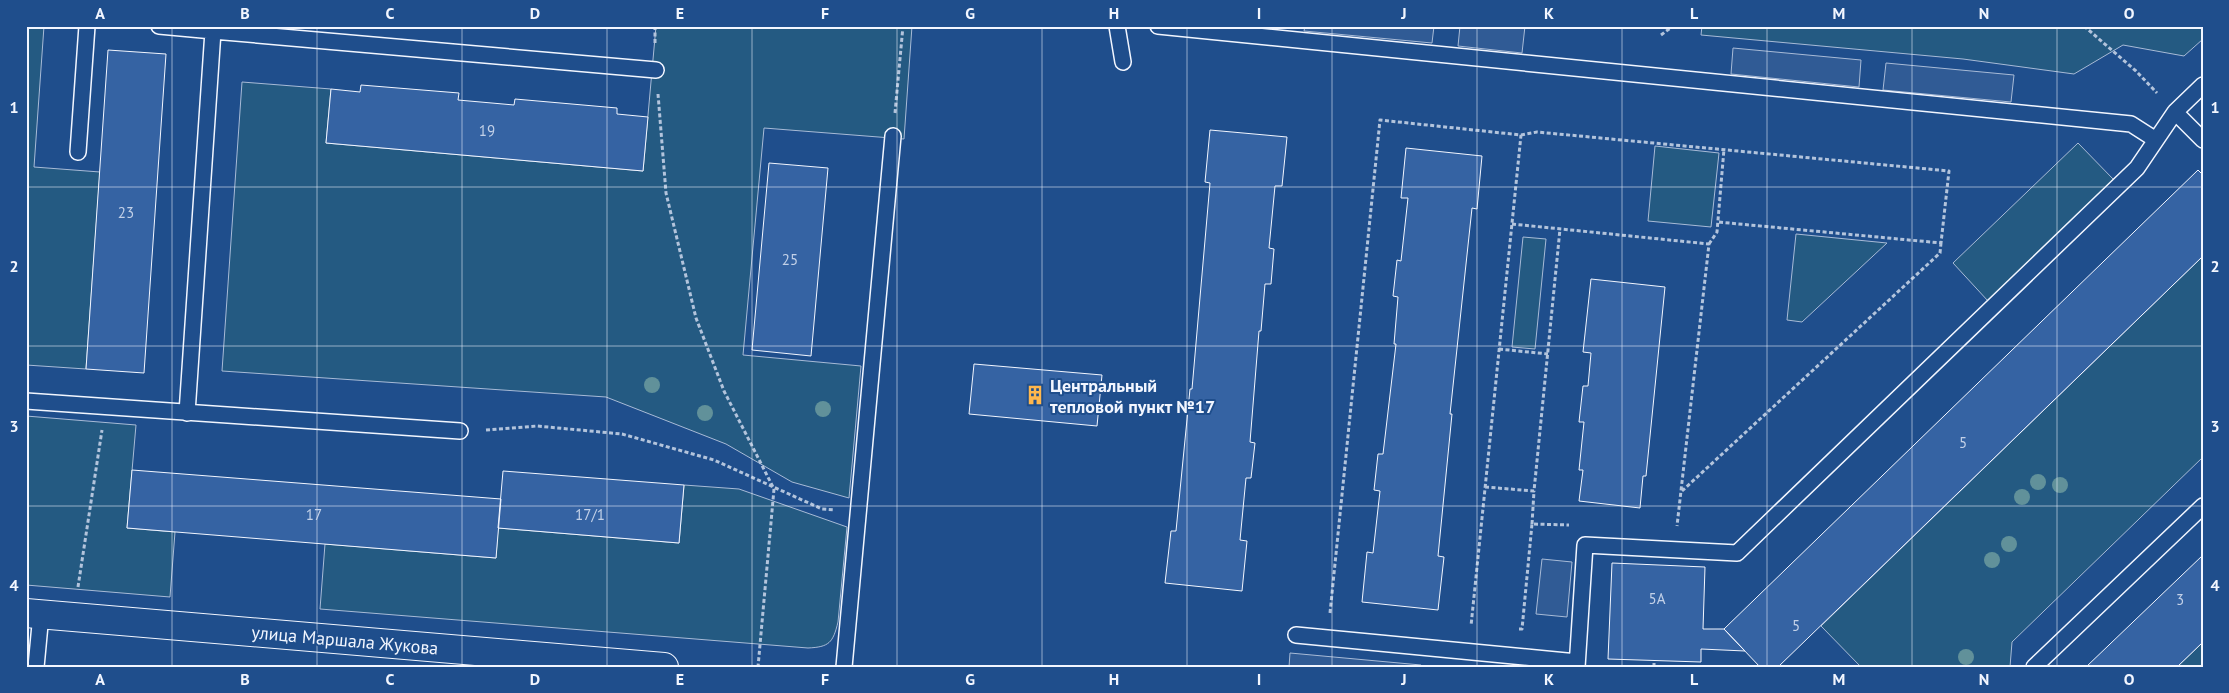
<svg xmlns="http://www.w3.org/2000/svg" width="2229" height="693" font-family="'PT Sans',sans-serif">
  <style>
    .green { fill: #245a82; stroke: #a8bbd7 }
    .parking { fill: #305b95; stroke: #a8bbd7 }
    .building { fill: #3563a3; stroke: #f2f6ff }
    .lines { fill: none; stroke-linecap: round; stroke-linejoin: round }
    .lane-casing { stroke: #f2f6ff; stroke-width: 18 }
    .street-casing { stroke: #f2f6ff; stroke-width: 30 }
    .path { stroke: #b3c4dc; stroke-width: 3; stroke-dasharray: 4 2.5; stroke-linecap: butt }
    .lane { stroke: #1f4e8c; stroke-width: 15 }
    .street { stroke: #1f4e8c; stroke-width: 28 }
    .tree { fill: #61919a }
    .grid { fill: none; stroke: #f2f6ff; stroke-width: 1; stroke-opacity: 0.55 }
    .labels { text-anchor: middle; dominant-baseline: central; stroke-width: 4; stroke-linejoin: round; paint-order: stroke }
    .number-label { font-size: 15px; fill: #c3d1e8 }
    .poi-label { font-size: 18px; font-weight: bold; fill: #f2f6ff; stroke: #1f4e8c; text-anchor: start }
    .street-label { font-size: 18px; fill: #f2f6ff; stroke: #1f4e8c }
    .neatline { fill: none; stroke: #f2f6ff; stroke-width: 2 }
    .grid-label { font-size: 16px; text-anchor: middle; font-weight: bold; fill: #f2f6ff }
  </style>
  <rect width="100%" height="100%" fill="#1f4e8c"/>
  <path class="green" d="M26,26h18l-10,141 66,5 -14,197 -60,-4z
    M656,26h256l-8,113 -140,-11 -21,227 118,11 -12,132 -57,-16 -66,-38 -120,-47 -384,-26 20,-289 89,7 -5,54 317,28z
    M1702,26h501v13l-19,17 -61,-11 -49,29 -111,-15 -262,-24z
    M2078,143l36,37 -126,121 -35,-38z
    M1655,146l64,7 -8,74 -63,-6z
    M1796,234l91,9 -85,79 -15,-2z
    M1523,237l23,2 -11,110 -23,-2z
    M2203,256v201l-191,185 -2,25h-149l-40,-41z
    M26,416l110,9 -9,103 48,4 -5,65 -144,-12z
    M684,485l55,4 108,38 -9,95c-5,21 -9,25 -30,26l-488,-39 5,-65 171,14 2,-30 181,15z
    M2203,642v25h-26z"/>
  <path class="parking" d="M1305,26h129l-2,17 -128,-12z
    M1460,26h65l-3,27 -64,-7z
    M1733,48l128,12 -2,27 -128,-13z
    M1886,63l128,12 -3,27 -128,-12z
    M1542,559l30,3 -5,55 -31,-3z
    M1290,653l131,12v2h-132z"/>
  <path class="building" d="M108,50l58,4 -22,319 -58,-4z
    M361,85l98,8 -1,7 56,5 1,-6 102,9v6l31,3 -5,54 -317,-28 5,-54 29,3z
    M1210,130l77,7 -5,49h-7l-6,62 5,1 -3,35h-6l-4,47h-2l-9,111 5,1 -4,35h-5l-6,62 7,1 -5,50 -77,-8 6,-52h5l14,-142h2l18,-206 -5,-1z
    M1406,148l76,8 -5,53 -5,-1 -22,206h2l-14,142 6,1 -6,53 -76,-8 5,-50 6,1 7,-62 -6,-1 4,-36h5l13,-110h-2l4,-47 -5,-1 4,-36 4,1 7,-63h-7z
    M769,163l59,5 -17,188 -59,-6z
    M2198,170l5,5v81l-425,411h-18l-36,-38z
    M1591,279l74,8 -19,189h-3l-3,32 -61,-7 4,-31h-4l5,-48h-5l4,-36h5l3,-33 -8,-1z
    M974,364l128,11 -5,51 -128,-12z
    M132,470l369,29 -5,59 -369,-30z
    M503,471l181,14 -5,58 -181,-15z
    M2203,555v87l-26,25h-91z
    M1612,563l93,4 -2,62h21l21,22 -44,-2v13l-93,-3z"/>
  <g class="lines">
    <defs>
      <path id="lane" d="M159,26l54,5
        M1117,26l6,36
        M1158,26l973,98 25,16
        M2203,85l-28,27 28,28
        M78,152l9,-126
        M26,401l434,30
        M187,413l26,-382 443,39
        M1296,635l281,27
        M36,667l5,-53
        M844,667l49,-531
        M1577,667l8,-122 152,8 400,-385 38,-56
        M2034,667l169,-161"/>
      <path id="street" d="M26,613l638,54"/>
    </defs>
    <use href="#lane" class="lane-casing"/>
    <use href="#street" class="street-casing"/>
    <path class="path" d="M655,26v19
      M2084,26l52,45 21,22
      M1661,35l12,-9
      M658,94l8,99 30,125 28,73 50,98 -16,178
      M895,113l8,-87
      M1521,135l16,-3 412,39 -8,72 -223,-21
      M1512,224l197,20 -32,282
      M1709,244l8,-12 7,-83
      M1499,349l49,5
      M486,430l51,-4 85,8 92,26 108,49 13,1
      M1485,487l49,4 26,-262
      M1682,491l258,-238 1,-10
      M1532,524l2,-33
      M78,587l24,-157
      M1330,613l50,-493 141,15 -50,491
      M1519,629h3l10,-105 37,1
      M1654,667v-6"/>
    <use href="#lane" class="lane"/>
    <use href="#street" class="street"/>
  </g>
  <g class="tree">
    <circle cx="652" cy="385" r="8"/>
    <circle cx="823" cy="409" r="8"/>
    <circle cx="705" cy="413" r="8"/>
    <circle cx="2038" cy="482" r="8"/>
    <circle cx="2060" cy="485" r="8"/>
    <circle cx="2022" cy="497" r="8"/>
    <circle cx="2009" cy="544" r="8"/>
    <circle cx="1992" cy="560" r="8"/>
    <circle cx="1966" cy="657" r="8"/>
  </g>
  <path class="grid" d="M172,26v641M317,26v641M462,26v641M607,26v641M752,26v641M897,26v641M1042,26v641M1187,26v641M1332,26v641M1477,26v641M1622,26v641M1767,26v641M1912,26v641M2057,26v641M26,187h2177M26,346h2177M26,506h2177"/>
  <defs>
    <symbol id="building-bare" viewBox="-9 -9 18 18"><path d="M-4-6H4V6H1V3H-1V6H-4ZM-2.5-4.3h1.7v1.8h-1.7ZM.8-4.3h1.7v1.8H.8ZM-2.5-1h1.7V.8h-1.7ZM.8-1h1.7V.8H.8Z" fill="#ffb74d" stroke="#1f4e8c" stroke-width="2.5" paint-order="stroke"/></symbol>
  </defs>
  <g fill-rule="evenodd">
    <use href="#building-bare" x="1021" y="381" width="28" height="28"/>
  </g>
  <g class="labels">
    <g class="number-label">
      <text x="487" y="130">19</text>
      <text x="126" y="212">23</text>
      <text x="790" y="259">25</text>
      <text x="1963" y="442">5</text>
      <text x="314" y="514">17</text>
      <text x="590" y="514">17/1</text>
      <text x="1657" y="598">5А</text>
      <text x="2180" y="599">3</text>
      <text x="1796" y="625">5</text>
    </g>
    <g class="poi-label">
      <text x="1050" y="385">Центральный<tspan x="1050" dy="21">тепловой пункт №17</tspan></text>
    </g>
    <g class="street-label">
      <text transform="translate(345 640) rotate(5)">улица Маршала Жукова</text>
    </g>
  </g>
  <rect width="2229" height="693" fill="none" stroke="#1f4e8c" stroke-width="55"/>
  <rect x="28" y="28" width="2174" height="638" class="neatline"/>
  <g class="grid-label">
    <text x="100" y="19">A</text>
    <text x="245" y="19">B</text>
    <text x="390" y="19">C</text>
    <text x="535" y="19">D</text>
    <text x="680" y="19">E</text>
    <text x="825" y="19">F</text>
    <text x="970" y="19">G</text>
    <text x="1114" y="19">H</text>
    <text x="1259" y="19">I</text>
    <text x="1404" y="19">J</text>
    <text x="1549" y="19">K</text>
    <text x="1694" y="19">L</text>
    <text x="1839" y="19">M</text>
    <text x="1984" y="19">N</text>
    <text x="2129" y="19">O</text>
    <text x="14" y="113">1</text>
    <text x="2215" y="113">1</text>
    <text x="14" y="272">2</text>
    <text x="2215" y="272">2</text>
    <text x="14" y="432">3</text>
    <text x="2215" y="432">3</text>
    <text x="14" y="591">4</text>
    <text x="2215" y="591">4</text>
    <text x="100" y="685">A</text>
    <text x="245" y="685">B</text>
    <text x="390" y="685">C</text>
    <text x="535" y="685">D</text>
    <text x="680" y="685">E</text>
    <text x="825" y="685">F</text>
    <text x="970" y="685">G</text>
    <text x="1114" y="685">H</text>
    <text x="1259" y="685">I</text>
    <text x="1404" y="685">J</text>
    <text x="1549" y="685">K</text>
    <text x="1694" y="685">L</text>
    <text x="1839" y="685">M</text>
    <text x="1984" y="685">N</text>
    <text x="2129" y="685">O</text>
  </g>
</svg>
